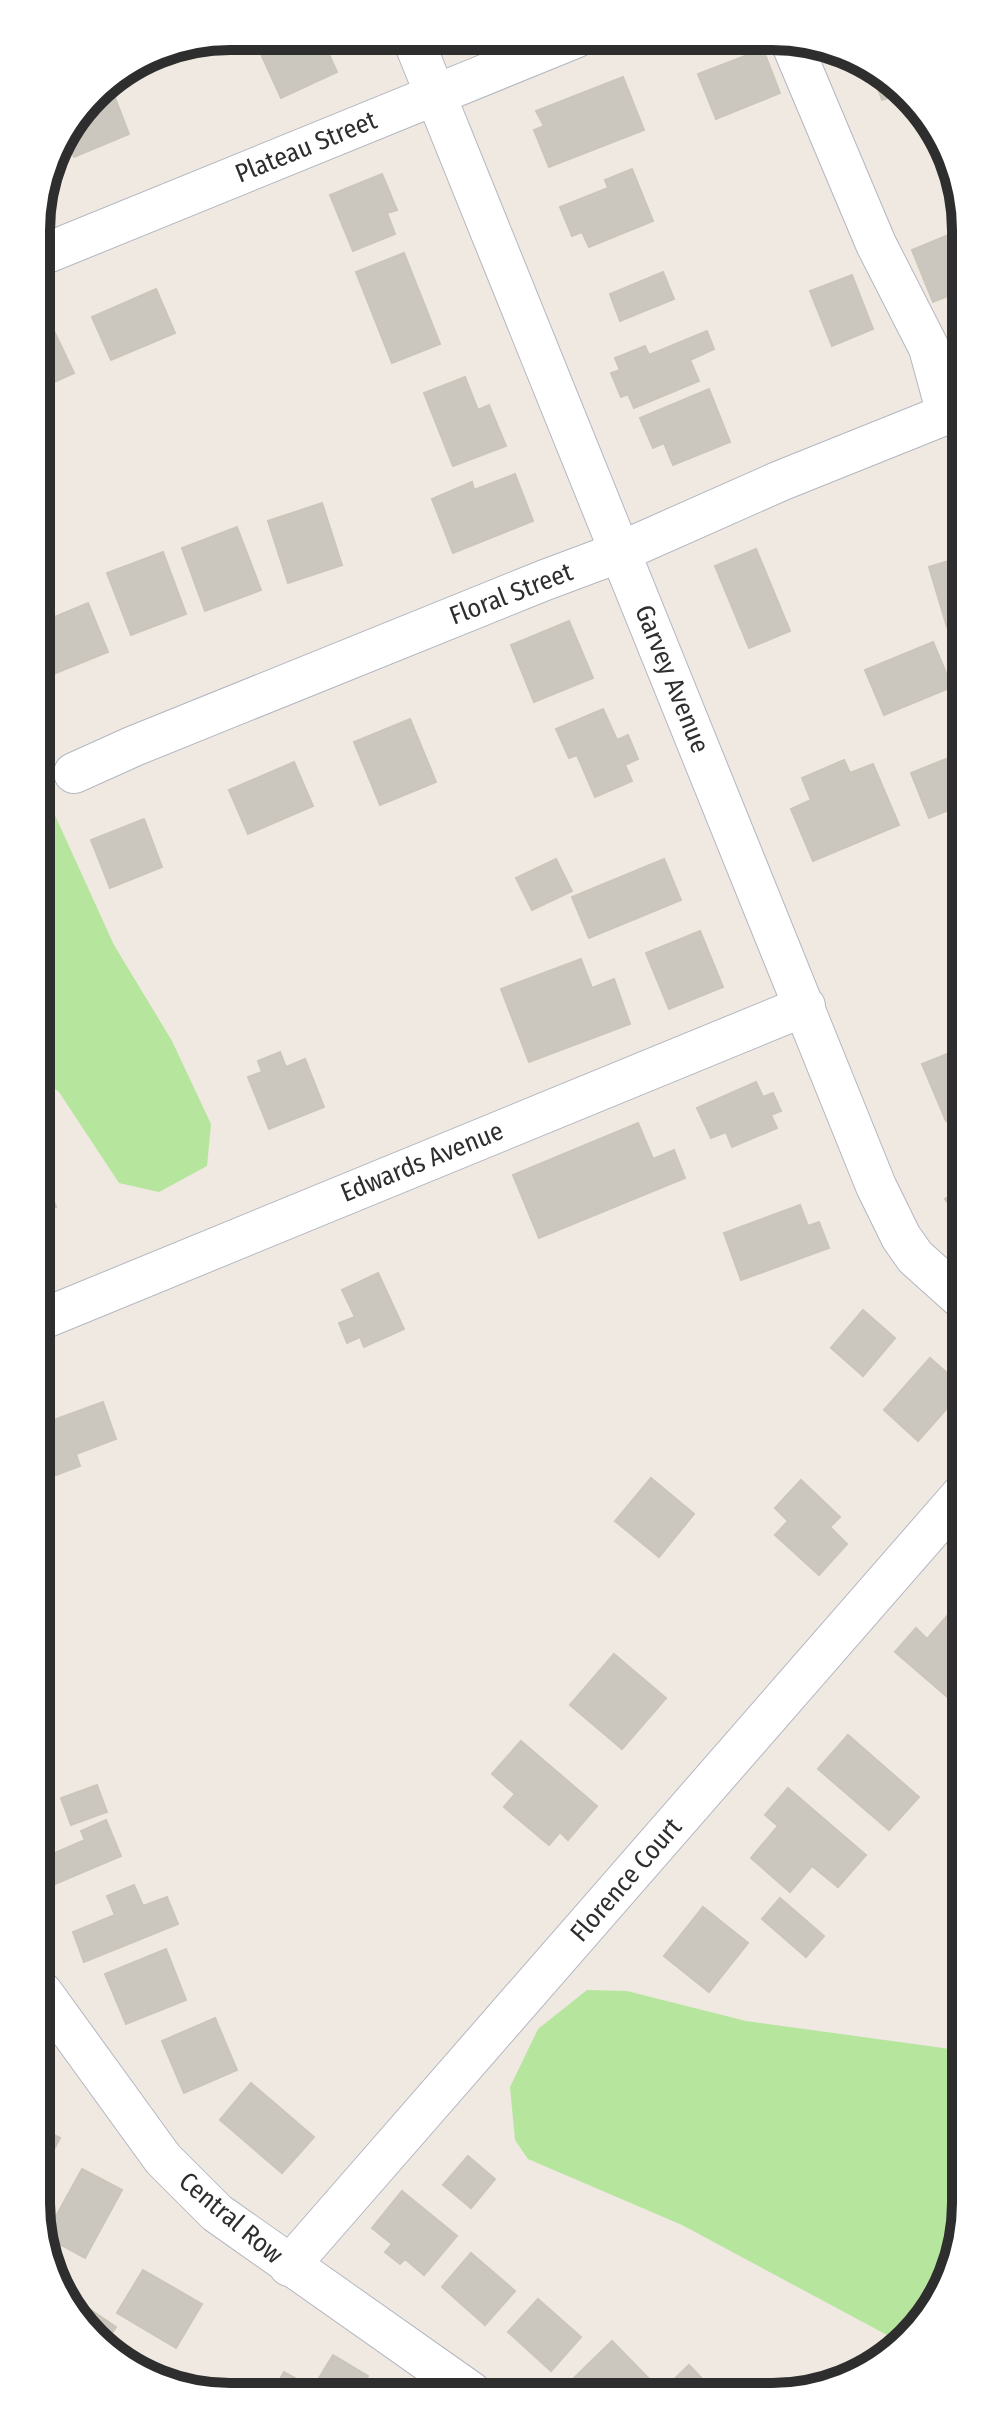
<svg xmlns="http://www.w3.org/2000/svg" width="1002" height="2433" font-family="'Fira Sans Condensed',sans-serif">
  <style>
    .green { fill: #b6e59e }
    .building { fill: #cbc7bf; stroke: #cbc5ba; stroke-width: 2 }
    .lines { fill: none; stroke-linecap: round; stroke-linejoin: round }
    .minor-casing { stroke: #b4b7c1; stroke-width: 42 }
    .minor { stroke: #fff; stroke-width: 40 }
    .labels { text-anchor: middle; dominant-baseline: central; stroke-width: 6; stroke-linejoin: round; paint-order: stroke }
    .street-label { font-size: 26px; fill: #2e2e2e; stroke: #fff }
    .rim { fill: none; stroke: #2e2e2e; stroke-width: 10 }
  </style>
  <rect width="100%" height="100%" fill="#efe9e1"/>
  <path class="green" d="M38,755l15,56 61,134 58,96 39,83 -4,42 -48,26 -40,-9 -60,-91 -20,-15z
    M587,1990l40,1 119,30 219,30c0,87 20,238 -65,291l-218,-117 -154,-66 -13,-19 -5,-53 28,-58z"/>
  <path class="building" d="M244,36l77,1 16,35 -56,26 -25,-55 -7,4z
    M763,49l17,44 -64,26 -18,-45z
    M872,71l28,14 5,7 -23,8z
    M623,77l21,53 -95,37 -15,-37 10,-4 -8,-15z
    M110,85l19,49 -55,23 -10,-24 34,-44z
    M632,169l21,52 -64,26 -7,-15 -10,4 -12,-29 48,-19 -3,-8z
    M382,174l15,36 -10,3 8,21 -42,17 -23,-56z
    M958,231l2,60 -27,11 -21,-52z
    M404,253l36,91 -48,19 -36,-91z
    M663,272l11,27 -54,22 -10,-27z
    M852,275l21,54 -41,17 -22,-55z
    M156,289l19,44 -64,27 -19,-43z
    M53,329l21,44 -37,17v-53z
    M707,331l7,18 -24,11 9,21 -65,27 -6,-14 -7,3 -10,-24 9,-3 -5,-12 30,-12 4,9z
    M465,377l13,33 11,-5 17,41 -53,20 -29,-73z
    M709,389l21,53 -57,23 -9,-22 -11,5 -13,-30z
    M515,474l18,47 -80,32 -21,-54 40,-17 2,8z
    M322,503l20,62 -54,18 -20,-62z
    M237,527l24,63 -56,21 -23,-63z
    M756,549l34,82 -41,17 -34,-82z
    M163,552l23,62 -55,21 -24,-62z
    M961,557v66l-14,4 -18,-60z
    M88,603l20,49 -57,23 -13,-34v-17z
    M569,621l24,57 -59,24 -23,-57z
    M933,642l19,45 -68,28 -19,-45z
    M603,709l14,31 11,-5 10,24 -13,6 7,16 -37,16 -18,-42 -8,3 -13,-29z
    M410,719l26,63 -56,23 -26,-63z
    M961,753v52l-32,13 -18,-45z
    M844,760l6,13 23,-9 26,61 -86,36 -22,-52 20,-9 -9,-22z
    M294,762l19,44 -65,28 -19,-44z
    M144,819l18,48 -52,21 -19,-48z
    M556,859l16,32 -40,19 -16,-32z
    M664,859l17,41 -92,38 -17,-41z
    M700,931l23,56 -54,22 -23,-56z
    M581,959l11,29 22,-9 16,45 -101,38 -28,-73z
    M962,1048v66l-16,7 -24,-57z
    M280,1052l6,15 19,-8 19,48 -55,22 -21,-52 14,-5 -4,-11z
    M756,1082l7,15 10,-4 8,18 -10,4 6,13 -45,19 -6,-15 -15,6 -14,-30z
    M638,1123l15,36 21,-9 11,28 -146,60 -26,-63z
    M39,1165l17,42 -17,6z
    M963,1187v38l-18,-26z
    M800,1205l8,21 11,-4 10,26 -88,32 -17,-47z
    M378,1273l26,56 -40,18 -4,-10 -13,6 -8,-20 16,-6 -13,-27z
    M863,1310l32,28 -32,38 -32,-28z
    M930,1358l33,29v3l-45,51 -34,-31z
    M103,1402l13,37 -40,15 4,12 -40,15v-56z
    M651,1478l43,36 -35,43 -44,-36z
    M801,1480l39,37 -10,10 17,17 -28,31 -44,-40 13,-14 -13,-13z
    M948,1615l16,13v56l-13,16 -56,-48 21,-24 11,11z
    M614,1654l52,44 -44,51 -52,-44z
    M848,1735l71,62 -30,33 -71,-61z
    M521,1741l76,65 -29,34 -8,-8 -11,13 -45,-38 11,-13 -23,-20z
    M97,1785l10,27 -36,13 -10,-27z
    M788,1788l78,67 -28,32 -26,-21 -22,26 -39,-34 27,-32 -13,-11z
    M106,1820l15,36 -80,34v-31l44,-19 -4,-9z
    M134,1885l9,21 24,-9 11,27 -94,38 -11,-30 42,-17 -8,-19z
    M780,1898l44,38 -18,21 -44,-38z
    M703,1907l45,36 -39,49 -45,-36z
    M166,1949l20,51 -60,24 -21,-50z
    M215,2018l22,52 -53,23 -22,-52z
    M251,2083l63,54 -32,36 -62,-53z
    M42,2129l18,9 -18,34z
    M468,2156l27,23 -24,29 -28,-23z
    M82,2169l40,21 -37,68 -40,-22z
    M402,2191l55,45 -33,39 -19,-16 -5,5 -15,-12 7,-8 -20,-16z
    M471,2253l44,38 -30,34 -43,-38z
    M143,2270l59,34 -26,44 -59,-35z
    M538,2299l43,38 -30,34 -43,-39z
    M88,2308l28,19 -12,19 -11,-6 -12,-21z
    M612,2341l49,50 -75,1 -13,-13z
    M333,2355l35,21 -10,17h-86l12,-21 29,16z
    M689,2365l19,20 -6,6h-40z"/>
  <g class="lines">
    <defs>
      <path id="minor" d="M412,37l464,1149 25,51 14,20 48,43
        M37,257l538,-219
        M74,773l60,-27 411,-166 75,-28 160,-71 167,-67 -18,-66 -53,-104 -86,-204
        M40,1320l765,-314
        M42,1992l121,167 54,54 254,179
        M289,2266l674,-773"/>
    </defs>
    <use href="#minor" class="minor-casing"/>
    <use href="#minor" class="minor"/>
  </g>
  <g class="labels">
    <g class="street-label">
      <text transform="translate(306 147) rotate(-22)">Plateau Street</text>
      <text transform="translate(511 594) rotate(-21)">Floral Street</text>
      <text transform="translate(672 679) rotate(68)">Garvey Avenue</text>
      <text transform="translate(422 1162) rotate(-22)">Edwards Avenue</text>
      <text transform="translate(626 1880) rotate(-49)">Florence Court</text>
      <text transform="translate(231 2218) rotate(40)">Central Row</text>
    </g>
  </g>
  <path d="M0 0H1002V2433H0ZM230 50H772A180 180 0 0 1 952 230V2203A180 180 0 0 1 772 2383H230A180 180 0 0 1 50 2203V230A180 180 0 0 1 230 50Z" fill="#fff" fill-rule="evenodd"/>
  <path class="rim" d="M230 50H772A180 180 0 0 1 952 230V2203A180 180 0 0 1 772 2383H230A180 180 0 0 1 50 2203V230A180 180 0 0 1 230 50Z"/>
</svg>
